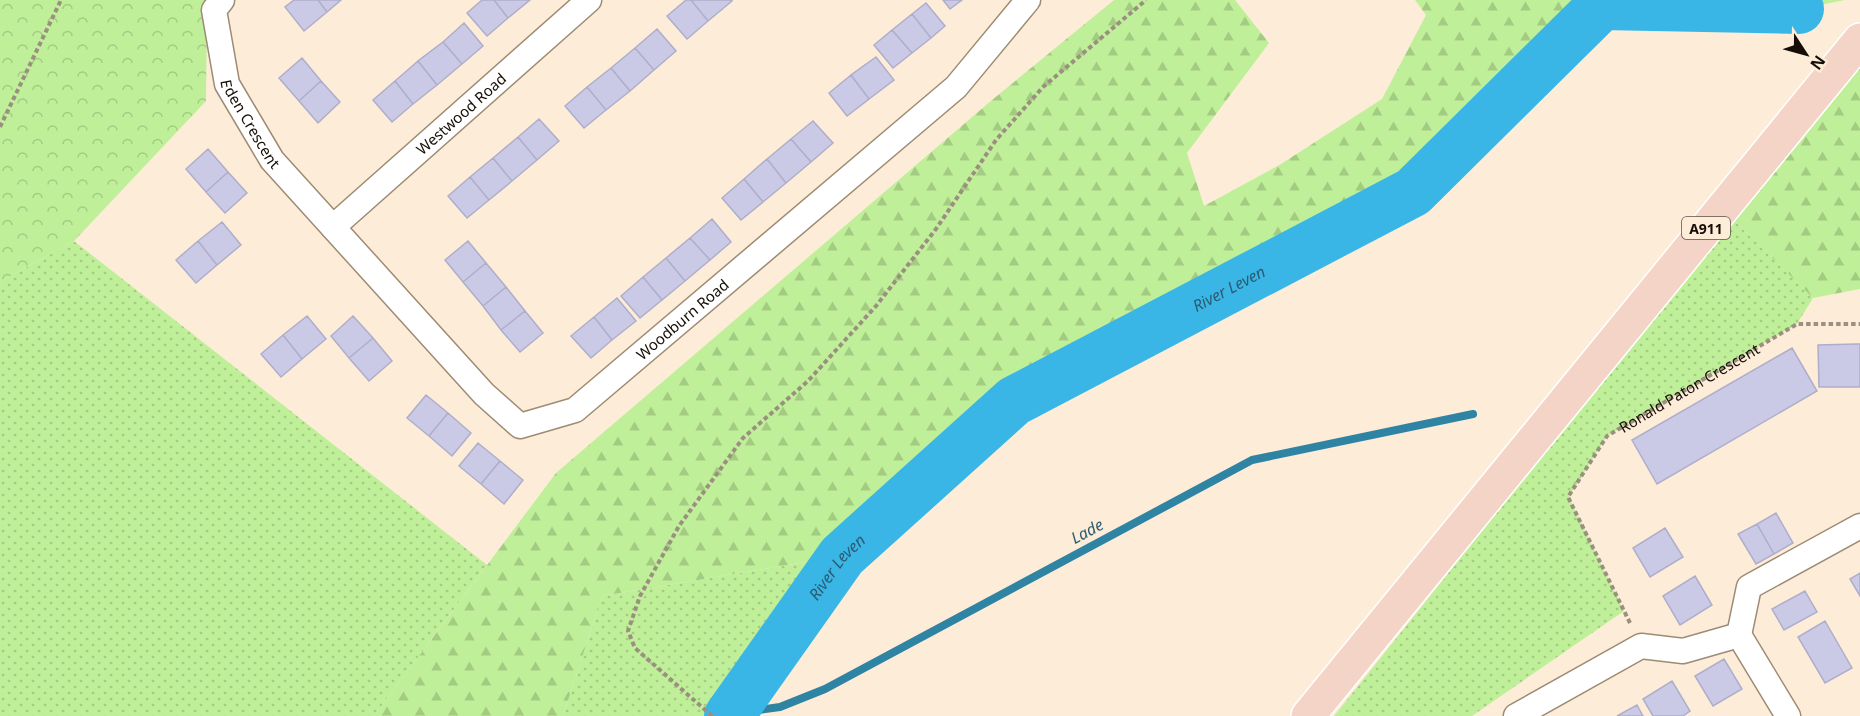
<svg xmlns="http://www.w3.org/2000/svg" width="1860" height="716" font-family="'Noto Sans',sans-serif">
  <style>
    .grass { fill: url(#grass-dots) }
    .forest { fill: url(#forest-firs) }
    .park { fill: url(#park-crowns) }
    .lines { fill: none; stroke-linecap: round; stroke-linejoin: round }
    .stream { stroke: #2f84a3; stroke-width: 8 }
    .river { stroke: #3ab6e6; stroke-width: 50 }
    .building { fill: #cac9e6; stroke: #afaeca; stroke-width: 1.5 }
    .minor-casing { stroke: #9d8b74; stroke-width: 27 }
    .primary-casing { stroke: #fff; stroke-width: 36 }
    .path { stroke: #9b8f7f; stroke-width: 4; stroke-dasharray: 4.5 3; stroke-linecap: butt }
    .minor { stroke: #fff; stroke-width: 24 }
    .primary { stroke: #f4d4c7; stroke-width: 33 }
    .labels { text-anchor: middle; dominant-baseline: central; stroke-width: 4.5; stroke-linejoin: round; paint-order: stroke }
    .shield { fill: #fdedd8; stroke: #5b5145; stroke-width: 1.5 }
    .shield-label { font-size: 14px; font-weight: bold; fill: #150e06 }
    .street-label { font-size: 15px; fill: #150e06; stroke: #fdedd8 }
    .water-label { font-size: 16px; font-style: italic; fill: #2b5c71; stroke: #fdedd8 }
  </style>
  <defs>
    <pattern id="grass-dots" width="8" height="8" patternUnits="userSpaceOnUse" patternTransform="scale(1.5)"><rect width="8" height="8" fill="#bfef99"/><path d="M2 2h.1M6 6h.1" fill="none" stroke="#a3cc82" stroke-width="1.8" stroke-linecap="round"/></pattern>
    <pattern id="forest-firs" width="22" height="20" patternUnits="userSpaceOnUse" patternTransform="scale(1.5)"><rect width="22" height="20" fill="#bfef99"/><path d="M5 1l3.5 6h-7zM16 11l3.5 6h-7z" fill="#a3cc82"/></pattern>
    <pattern id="park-crowns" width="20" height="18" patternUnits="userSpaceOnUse" patternTransform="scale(1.5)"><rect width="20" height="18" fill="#bfef99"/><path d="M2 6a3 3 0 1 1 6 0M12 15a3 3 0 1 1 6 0" fill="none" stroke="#a3cc82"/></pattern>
  </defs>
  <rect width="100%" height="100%" fill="#fdedd8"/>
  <path class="grass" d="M1732,218l81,80 -16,26 -190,112 -38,61 55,114 -152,105h-138z
    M74,241l413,324 -113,151h-374v-434z
    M842,556l-113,160h-166l39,-120z"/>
  <path class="forest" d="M1114,0h121l34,43 -82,110 17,53 77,-42 101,-65 44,-84 -11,-15h430l-46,9 -197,-4 -189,187 -399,209 -172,155 -240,40 -39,120h-189l182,-243 436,-373z
    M1860,56v233l-47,9 -81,-80z"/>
  <path class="park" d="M0,0h207l-1,101 -132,140 -74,41z"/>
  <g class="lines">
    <path class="stream" d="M731,714l49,-7 45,-18 427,-229 221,-46"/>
    <path class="river" id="s1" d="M729,716l113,-160 172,-155 399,-209 189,-187 197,4"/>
  </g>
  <path class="building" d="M294,0h24l9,12 -23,19 -19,-24z
    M318,0h23l-14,12z
    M482,0h12l14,18 -21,18 -20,-23z
    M494,0h36l-22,18z
    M686,0h5l17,21 -21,18 -20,-23z
    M691,0h39l2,1 -24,20z
    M943,0h19l-12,9z
    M926,3l19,23 -14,12 -19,-24z
    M912,14l19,24 -19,15 -20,-23z
    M464,23l19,23 -21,18 -19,-22z
    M657,29l19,22 -22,19 -19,-22z
    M892,30l20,23 -19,15 -19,-23z
    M443,42l19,22 -25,21 -19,-24z
    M635,48l19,22 -24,21 -19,-23z
    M876,57l18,23 -25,19 -18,-24z
    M302,58l19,23 -22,20 -20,-23z
    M418,61l19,24 -24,19 -18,-23z
    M611,68l19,23 -24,19 -19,-23z
    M851,75l18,24 -22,17 -18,-23z
    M321,81l19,21 -22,21 -19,-22z
    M395,81l18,23 -21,18 -19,-22z
    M587,87l19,23 -22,18 -19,-22z
    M539,119l20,22 -22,19 -19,-23z
    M813,121l20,22 -22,19 -20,-23z
    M518,137l19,23 -25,21 -19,-23z
    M791,139l20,23 -25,21 -19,-24z
    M208,149l20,23 -22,20 -20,-23z
    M493,158l19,23 -23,19 -19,-23z
    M767,159l19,24 -23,19 -19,-23z
    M228,172l19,21 -22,20 -19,-21z
    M470,177l19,23 -22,18 -19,-22z
    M744,179l19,23 -22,18 -19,-22z
    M712,219l19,23 -21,18 -20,-22z
    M222,222l19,23 -24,20 -19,-24z
    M690,238l20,22 -25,21 -19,-23z
    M198,241l19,24 -21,18 -20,-23z
    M468,241l18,22 -23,19 -18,-22z
    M666,258l19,23 -23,19 -19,-23z
    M486,263l20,24 -23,19 -20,-24z
    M643,277l19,23 -22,18 -19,-22z
    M506,287l19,24 -24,19 -18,-24z
    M617,298l19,23 -24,19 -18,-23z
    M525,311l18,22 -23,19 -19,-22z
    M307,316l19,23 -24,20 -19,-24z
    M353,316l20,22 -24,20 -18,-22z
    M594,317l18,23 -21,18 -20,-22z
    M283,335l19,24 -21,18 -20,-23z
    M373,338l19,23 -23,20 -20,-23z
    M1857,344h3v43h-41l-1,-42z
    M1792,348l25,43 -160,93 -25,-44z
    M426,395l22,18 -19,23 -22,-18z
    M448,413l23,20 -19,23 -23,-20z
    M478,443l22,18 -19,23 -22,-18z
    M500,461l23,19 -19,24 -23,-20z
    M1776,513l17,30 -19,11 -17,-30z
    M1757,524l17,30 -18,10 -18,-30z
    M1665,528l18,29 -33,20 -17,-29z
    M1860,573v23l-10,-17z
    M1695,576l17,29 -32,20 -17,-29z
    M1805,591l12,21 -33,18 -12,-21z
    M1825,621l27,47 -27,15 -27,-46z
    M1724,659l18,30 -29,17 -18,-30z
    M1672,681l18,30 -7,5h-30l-10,-17z
    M1637,705l6,11h-26z"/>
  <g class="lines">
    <defs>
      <g id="minor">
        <path id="s3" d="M222,0l-8,10 13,74 45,76 212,234 36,32 55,-16 381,-323 72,-87"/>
        <path id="s4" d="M333,227l256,-227"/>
        <path d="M1739,635l10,-48 111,-61"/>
        <path d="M1739,635l49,81"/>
        <path d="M1516,716l125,-70 42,5 56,-16"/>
      </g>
      <path id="primary" d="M1308,716l552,-676"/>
    </defs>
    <use href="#minor" class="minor-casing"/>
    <use href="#primary" class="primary-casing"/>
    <g class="path">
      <path d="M0,127l61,-127"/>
      <path id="s2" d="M1630,623l-62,-126 39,-61 190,-112h63"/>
      <path d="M712,716l-77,-68 -7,-17 12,-35 39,-70 64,-88 65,-57 68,-75 60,-77 60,-89 47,-53 103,-87"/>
    </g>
    <use href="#minor" class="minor"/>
    <use href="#primary" class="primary"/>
  </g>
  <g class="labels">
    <rect class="shield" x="1682" y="217" width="48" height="22" rx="4.5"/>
    <g class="shield-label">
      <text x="1706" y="228">A911</text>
    </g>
    <g class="street-label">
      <text stroke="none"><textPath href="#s4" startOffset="171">Westwood Road</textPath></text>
      <text stroke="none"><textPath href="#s3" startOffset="134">Eden Crescent</textPath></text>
      <text stroke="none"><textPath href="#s3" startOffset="738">Woodburn Road</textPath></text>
      <text stroke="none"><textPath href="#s2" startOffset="308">Ronald Paton Crescent</textPath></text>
    </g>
    <g class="water-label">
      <text stroke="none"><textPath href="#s1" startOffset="670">River Leven</textPath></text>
      <text transform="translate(1087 531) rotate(-28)">Lade</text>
      <text stroke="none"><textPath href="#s1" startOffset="184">River Leven</textPath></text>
    </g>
  </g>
  <g transform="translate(1806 54) rotate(126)" stroke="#fdedd8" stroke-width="4.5" paint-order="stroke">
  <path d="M0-4.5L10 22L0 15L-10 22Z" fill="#150e06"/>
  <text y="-9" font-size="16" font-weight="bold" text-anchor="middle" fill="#150e06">N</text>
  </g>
</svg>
